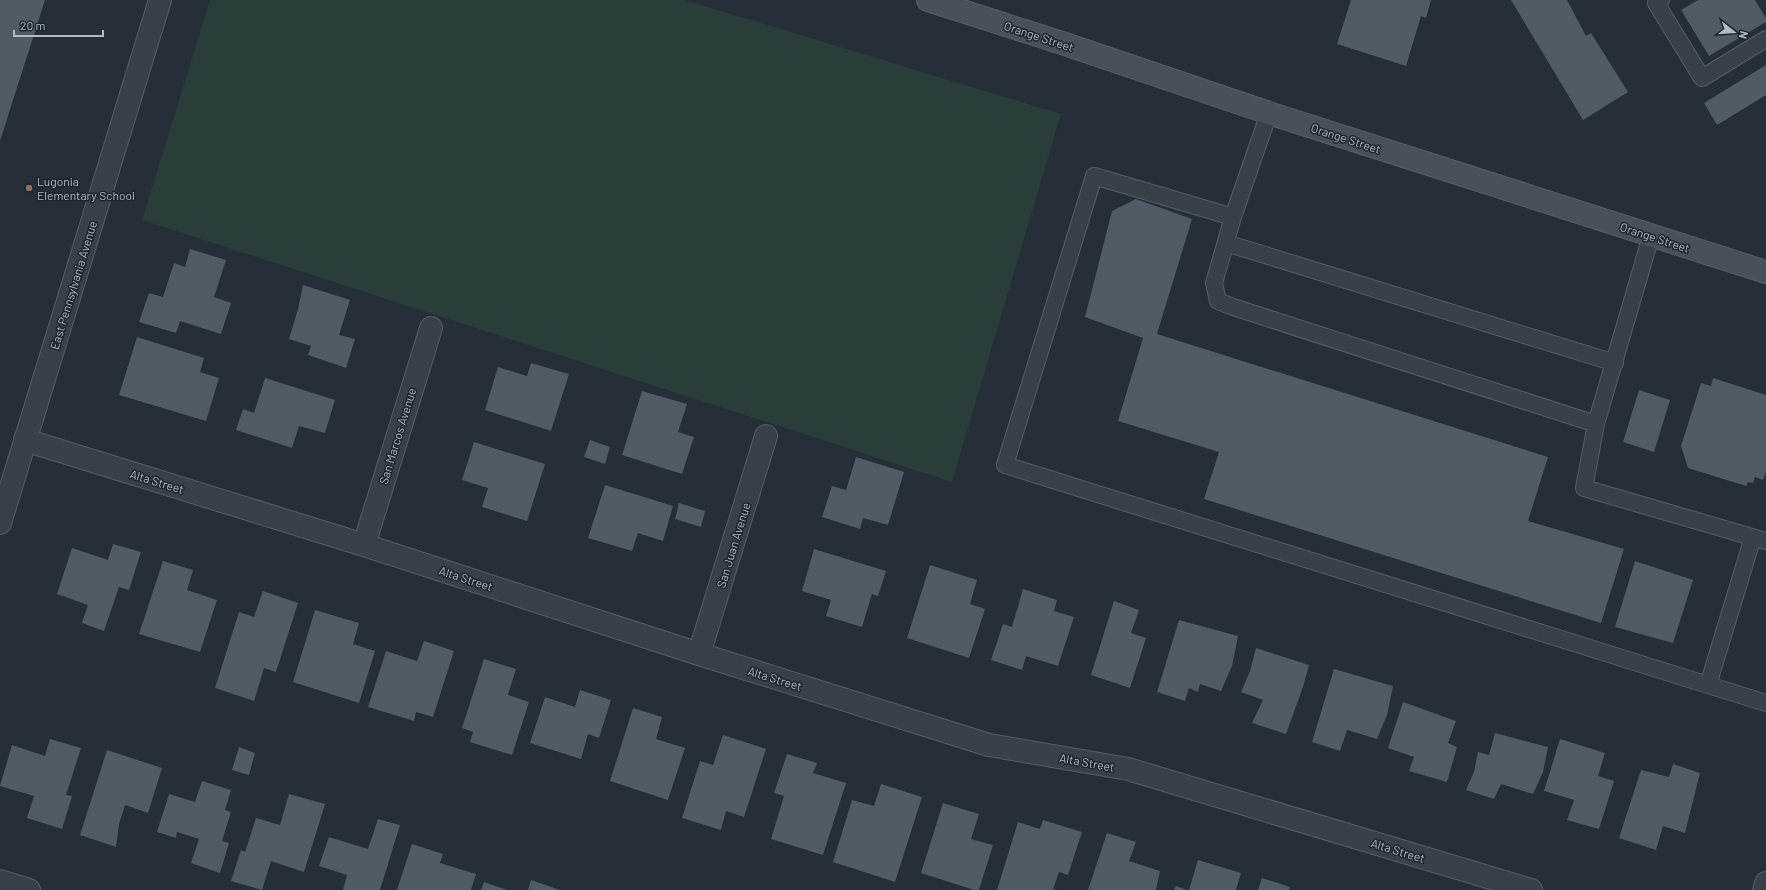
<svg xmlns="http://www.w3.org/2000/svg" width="1766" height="890" font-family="Barlow,sans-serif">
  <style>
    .green { fill: #2a3d3a }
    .building { fill: #4f5c65 }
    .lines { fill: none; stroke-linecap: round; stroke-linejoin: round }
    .service-casing { stroke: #555f65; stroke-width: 18 }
    .minor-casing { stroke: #555f65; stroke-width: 24 }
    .tertiary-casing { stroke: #555f65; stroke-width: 24 }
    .secondary-casing { stroke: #555f65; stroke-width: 24 }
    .service { stroke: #374148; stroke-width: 16 }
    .minor { stroke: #374148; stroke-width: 22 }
    .tertiary { stroke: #374148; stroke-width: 22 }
    .secondary { stroke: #46515a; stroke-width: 22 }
    .education-dot { fill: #8d6e63; stroke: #1c262c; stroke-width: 1.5 }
    .labels { text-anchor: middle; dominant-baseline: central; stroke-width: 3; stroke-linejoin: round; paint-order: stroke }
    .street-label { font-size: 12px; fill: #b2bcc4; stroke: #1c262c }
    .poi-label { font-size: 12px; fill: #b2bcc4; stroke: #1c262c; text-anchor: start }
  </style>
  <rect width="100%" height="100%" fill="#242f37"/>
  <path class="green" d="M210,0h475l376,114 -109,368 -810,-262z"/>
  <path class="building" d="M0,0h45l-45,141z
    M1351,0h80l-5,18 -5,-2 -15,50 -69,-22z
    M1511,0h56l19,36 5,-3 37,59 -45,28z
    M1698,0h57l11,18v4l-57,34 -28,-46z
    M1766,65v30l-49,30 -13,-22z
    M1136,199l56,20 -35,115 391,123 -20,64 96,28 -23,74 -397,-124 15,-47 -101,-31 25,-83 -58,-21 27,-106z
    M190,249l36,11 -12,37 17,6 -10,31 -41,-13 -4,12 -37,-11 10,-29 14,4 11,-34 11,4z
    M303,285l47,15 -11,35 16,4 -9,29 -38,-13 3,-9 -22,-7 9,-30z
    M137,337l67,21 -4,14 19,6 -13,43 -87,-26z
    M531,363l38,11 -18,57 -66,-21 13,-43 29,9z
    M265,378l70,22 -10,33 -26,-7 -7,22 -56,-18 7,-21 11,4z
    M1713,378l53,17v77l-3,8 -8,-3 -2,6 -5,-1 -2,4 -58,-18 -7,-22 20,-63 10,3z
    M1639,390l31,10 -16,52 -31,-10z
    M642,391l45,13 -9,28 16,5 -12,37 -60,-19z
    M590,440l20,7 -5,17 -21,-7z
    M474,442l71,22 -18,57 -45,-14 6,-19 -26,-8z
    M856,457l48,15 -16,53 -25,-7 -3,11 -38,-12 10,-31 14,4z
    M605,485l68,21 -10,35 -25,-8 -6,18 -44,-13z
    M679,503l26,8 -4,16 -26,-8z
    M113,544l28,8 -12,38 -10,-3 -15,44 -22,-8 6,-18 -31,-11 15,-46 36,12z
    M814,549l72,22 -8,25 -6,-2 -10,33 -36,-11 5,-16 -29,-9z
    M163,561l30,9 -6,20 30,10 -17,52 -61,-18z
    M1635,561l58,19 -20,63 -58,-16z
    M930,565l47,15 -7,24 15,5 -16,49 -62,-20z
    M1023,589l34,11 -3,11 20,6 -16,49 -32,-10 -4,14 -31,-10 12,-36 9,3z
    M263,591l35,12 -22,69 -12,-4 -10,33 -39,-13 24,-76 15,5z
    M1114,601l25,9 -8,23 15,5 -16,50 -39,-13z
    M315,610l44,13 -6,21 22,7 -16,52 -66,-21z
    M1179,620l59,16 -6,30 -11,25 -21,-7 -2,8 -9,-4 -4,13 -28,-9z
    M424,641l30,10 -21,66 -17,-5 -2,9 -46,-14 18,-56 31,10z
    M1256,648l53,17 -6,22 -17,47 -34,-11 11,-23 -22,-8 9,-21z
    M484,659l32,10 -8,26 21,7 -17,53 -42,-13 3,-10 -11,-4z
    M1334,669l59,17 -6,29 -10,24 -30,-9 -7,21 -28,-9z
    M580,690l31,10 -12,38 -11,-4 -7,25 -51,-16 15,-46 30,10z
    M1403,702l53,19 -8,22 9,4 -10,35 -38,-11 5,-14 -26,-9z
    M633,708l29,9 -6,22 29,9 -17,52 -58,-19z
    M1495,733l53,14 -5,25 -10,22 -32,-10 -7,15 -28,-9 8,-18 4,-20 11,3z
    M723,735l43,14 -22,68 -18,-6 -5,19 -39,-12 18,-57 13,4z
    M50,739l31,9 -15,47 6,1 -10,33 -35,-11 7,-22 -34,-10 12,-41 33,11z
    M1560,739l45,14 -7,23 16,5 -15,48 -32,-9 7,-20 -30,-9z
    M239,747l16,6 -6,22 -17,-5z
    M107,750l55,18 -14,45 -23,-8 -6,19 -3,23 -36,-12z
    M787,754l30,9 -4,10 33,10 -23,72 -52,-16 13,-43 -10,-3z
    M1673,764l27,9 -15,60 -22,-7 -7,24 -37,-12 22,-68 28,7z
    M202,781l29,9 -6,20 6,2 -9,29 7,2 -9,30 -29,-10 8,-24 -22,-7 -1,6 -19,-6 12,-38 26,8z
    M881,784l41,13 -27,85 -62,-20 19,-62 22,6z
    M289,794l36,10 -21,68 -33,-11 -9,29 -31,-9 10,-31 4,2 11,-34 24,7z
    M943,803l36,11 -8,25 22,6 -14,45h-5l-53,-17z
    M378,819l22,6 -20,65h-37l4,-15 -28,-9 10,-29 39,12z
    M1043,820l39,12 -14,43 -9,-3 -6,17 4,1h-60l21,-68 22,7z
    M1107,833l29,9 -7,19 31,10 -4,19h-68z
    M412,844l31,10 -3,9 36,11 -5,16h-74z
    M1198,860l43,13 -5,17h-47z
    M1262,878l28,9 -1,3h-31z
    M531,880l29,10h-32z
    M484,882l23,8h-26z
    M1176,886l11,4h-13z"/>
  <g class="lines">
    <defs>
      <path id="service" d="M1661,0l-5,3 46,75 64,-39
        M1269,113l-36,104 -19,66 4,18 15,6 363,117
        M1233,217l-139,-41 -89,289 703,220
        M1651,236l-55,188 -12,64 182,53
        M1226,243l389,120
        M1753,537l-45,148 58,18"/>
      <path id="minor" d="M25,440l339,105 335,109 290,91 139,24 403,121
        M364,545l67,-217
        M699,654l67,-218
        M0,881l29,9"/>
      <path id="tertiary" d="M0,523l160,-523
        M1764,890l2,-7"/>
      <path id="secondary" d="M928,0l137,44 204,69 497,159"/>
    </defs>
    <use href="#service" class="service-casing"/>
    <use href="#minor" class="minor-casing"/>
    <use href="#tertiary" class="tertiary-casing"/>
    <use href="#secondary" class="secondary-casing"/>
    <use href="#service" class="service"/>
    <use href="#minor" class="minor"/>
    <use href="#tertiary" class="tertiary"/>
    <use href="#secondary" class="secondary"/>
  </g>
  <circle class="education-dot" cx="29" cy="188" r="4"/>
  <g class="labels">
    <g class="street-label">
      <text transform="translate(1039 36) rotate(18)">Orange Street</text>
      <text transform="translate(1346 138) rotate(18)">Orange Street</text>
      <text transform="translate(1655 237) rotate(18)">Orange Street</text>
      <text transform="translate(73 285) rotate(-73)">East Pennsylvania Avenue</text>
      <text transform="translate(397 436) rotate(-73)">San Marcos Avenue</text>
      <text transform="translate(157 481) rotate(17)">Alta Street</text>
      <text transform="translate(733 545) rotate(-73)">San Juan Avenue</text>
      <text transform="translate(466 578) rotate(18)">Alta Street</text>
      <text transform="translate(775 678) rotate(17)">Alta Street</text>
      <text transform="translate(1087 762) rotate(10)">Alta Street</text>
      <text transform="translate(1398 850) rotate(17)">Alta Street</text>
    </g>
    <g class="poi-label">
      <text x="37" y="181">Lugonia<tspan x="37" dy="14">Elementary School</tspan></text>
    </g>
  </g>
  <g transform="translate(1734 32) rotate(107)" stroke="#1c262c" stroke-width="3" paint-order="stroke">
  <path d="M0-3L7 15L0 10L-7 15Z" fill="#b2bcc4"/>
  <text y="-6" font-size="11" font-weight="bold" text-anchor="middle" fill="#b2bcc4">N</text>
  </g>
  <path d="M14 30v6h89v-6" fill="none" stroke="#b2bcc4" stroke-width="2"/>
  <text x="20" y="30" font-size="12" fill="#b2bcc4" stroke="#1c262c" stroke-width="3" paint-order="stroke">20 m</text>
</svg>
